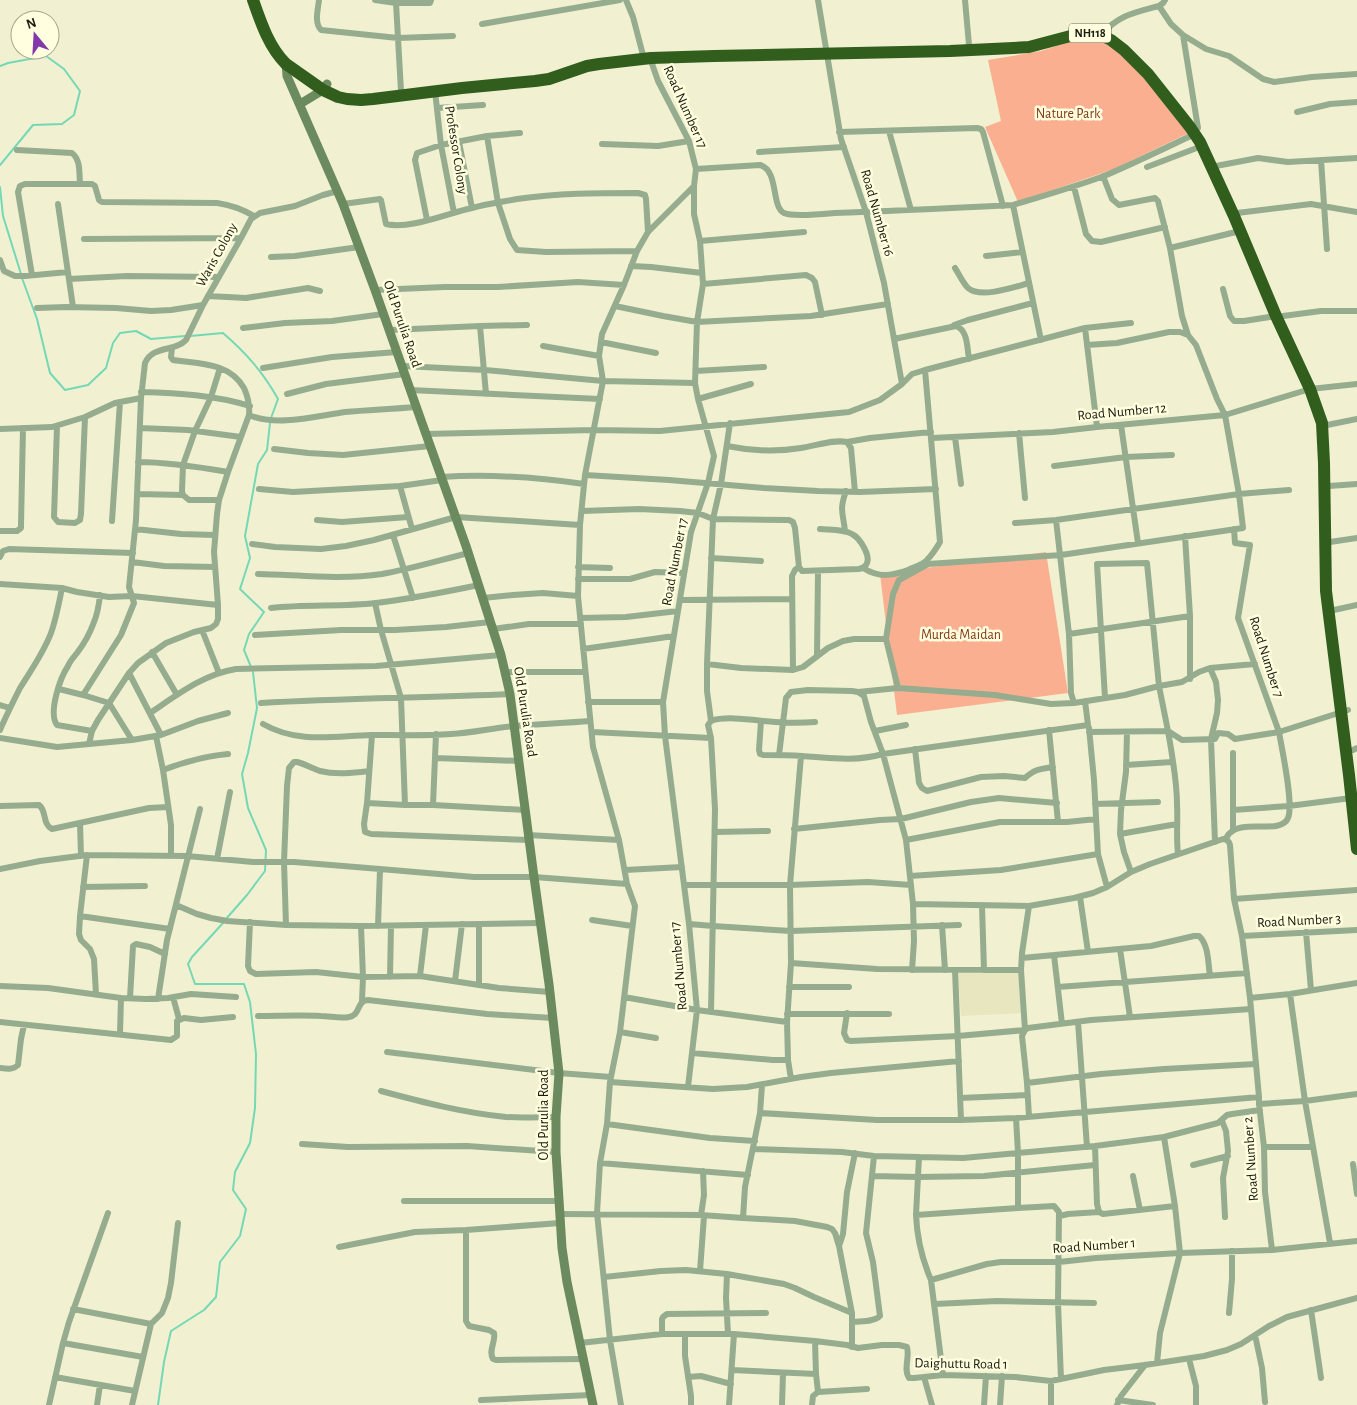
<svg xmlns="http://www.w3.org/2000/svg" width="1357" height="1405" font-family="'Alegreya Sans',sans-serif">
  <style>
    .built { fill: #e7e6bf }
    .green { fill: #fab090 }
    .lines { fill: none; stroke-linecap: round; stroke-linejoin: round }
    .stream { stroke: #75d8b5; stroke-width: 2 }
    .street { stroke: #96ac8e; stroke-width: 6 }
    .secondary { stroke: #6b8b5f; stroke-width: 9 }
    .highway { stroke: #315e1d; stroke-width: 12 }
    .labels { text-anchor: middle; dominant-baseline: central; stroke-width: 5; stroke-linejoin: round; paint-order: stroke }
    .shield { fill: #fffede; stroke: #5f5f4e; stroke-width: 1 }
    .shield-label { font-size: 12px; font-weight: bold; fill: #1b1b10 }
    .street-label { font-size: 14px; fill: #1b1b10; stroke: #fffede }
    .park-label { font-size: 14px; fill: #823a16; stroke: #fffede }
  </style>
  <rect width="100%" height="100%" fill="#f1f1d1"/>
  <path class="built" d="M1018,971l3,42 -60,3 -3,-43z"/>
  <path class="green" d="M1082,38h19l20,8 68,87 -75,36 -96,33 -33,-75 16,-6 -13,-61 53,-9z
    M1046,552l22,141 -171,22 -17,-141z"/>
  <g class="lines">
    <path class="stream" d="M0,66l8,-3 38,-7 18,13 16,22 -6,24 -12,9 -29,1 -33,40
      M0,187l3,29 18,58
      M22,278l15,41 13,54 15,17 23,-5 18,-17 7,-25 7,-10 16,-2 15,8 34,-3
      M190,336l33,-3c23,20 40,39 55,66l-7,19
      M251,667l-7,-17 5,-16 15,-22 -24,-23 10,-31 -5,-22 13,-72 9,-14 3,-27
      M226,919l21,-24 18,-24 1,-21 -18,-42 -6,-34 6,-21 9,-45 -4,-36
      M158,1405l6,-43 7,-31 33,-21 12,-13 4,-35 20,-26 6,-27 -13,-19 2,-18 15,-29 5,-35 1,-54 -6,-52 -6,-18h-49l-7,-20 4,-7 31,-34"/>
    <path class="street" d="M319,0c-1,9 -5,23 2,30l77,8 55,-2
      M375,0l21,3 5,88
      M396,0v3h34l1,-3
      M626,0l7,17 10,38
      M818,0l23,139 25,73 18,71 18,101
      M965,0l4,45
      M1159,6l12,18 12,11 23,14 23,7 34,23 11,3 38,-5 45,-3
      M482,24l138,-24
      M1101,35c18,-20 32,-22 58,-29l4,-3 2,-3
      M1183,35l15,93
      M650,58l8,23 31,60 7,28 -2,17v28l6,27 3,43 -6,38 -2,61 3,16 16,57 -6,27 -17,49 -28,170 2,34 24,188 8,86 -9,77
      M435,91l6,54 13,68
      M437,108l46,-3
      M1297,112l33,-8 27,-2
      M889,131l22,79
      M839,132l138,-4 4,1 2,3 20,74
      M487,136l11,67 12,36 7,11 29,2 91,-1
      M459,142l13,66
      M602,144l56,2 31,-5
      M17,150l55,3c9,7 7,20 8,31
      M759,152l85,-5
      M1321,160l6,89
      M1216,166l42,-8 30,4 69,-4
      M1147,167l55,-21
      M696,169l64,-4c19,5 11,42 24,48 9,4 39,1 50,0 59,-2 119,-5 179,-8l28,135
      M1103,176l9,23 7,6 36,-7 3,3 12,47 12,68 6,19
      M1074,187l12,47 6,7 9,1 64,-15
      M58,204l15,103
      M343,204l37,-5 1,1 5,24c23,6 62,-11 86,-16 14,-4 30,-6 45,-9 41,-6 80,-6 121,-6l7,2 1,4 2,33
      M1013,205c30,-9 61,-18 91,-29 31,-13 61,-28 91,-42
      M1237,213l74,-9 46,8
      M427,220l-12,-60 2,-7 24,-8 46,-9 33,-3
      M84,239l157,-1
      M700,241l104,-9
      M1170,248l70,-17
      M986,256l36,-4
      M271,257l24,-1 64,-9
      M0,260l4,11 11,5h10l43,-4
      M631,266l20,1 51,6
      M955,268c4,6 8,15 13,20 13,11 46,-1 61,-5
      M32,275l-14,-83 2,-6 5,-2h67l3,2 4,14 3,2 115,1c14,2 25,6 37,13
      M69,279l58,-3 91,1
      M703,284l103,-9 6,3 3,4 7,33
      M1223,289l7,27 4,5h10l32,-5
      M375,290l70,-3h53l80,-5 46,3
      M208,296l38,2 62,-10 12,3
      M615,306l48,10 34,6 114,-6 77,-12
      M37,308l29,-1 50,1 35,3 20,-1 32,-5
      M1283,316l38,-5h36
      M954,325l14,-5 65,-17
      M480,326l47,-1
      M243,328l42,-5 47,-2 51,-7
      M1085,328l12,99
      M390,330l90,-4 6,68
      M894,339l62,-13c12,4 11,22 13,33
      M601,342l55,11
      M543,346l56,10
      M172,348l-1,9 2,3c26,4 56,2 71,28 4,9 6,17 5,27 27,12 67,1 96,-3 24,-2 47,-3 71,-5
      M402,366l83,4 118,11 92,2
      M263,368l69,-11 65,-5
      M696,371l68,-4
      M410,390l190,9
      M141,392c37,1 73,3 109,14
      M287,394l39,-10 79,-10
      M698,399l53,-15
      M1121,425l17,118
      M1327,425l30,-6
      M57,426l-3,91 4,5 17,1 5,-3 1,-6 4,-97
      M140,428l48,2 53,7
      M0,429l52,-2 33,-10 30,-14 26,-5
      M1019,433l6,65
      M426,434l168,-4 66,1 189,-19 31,-12 22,-16 10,-10 13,-4 160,-42 46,-5
      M955,437l6,47
      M932,438l121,-6 44,-5 128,-12 85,-26 47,-5
      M847,442l23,-4 61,-6
      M727,446c24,5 49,6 74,2 15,-2 32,-9 46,-6l4,6 4,44
      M274,449l34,4 35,2 87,-9
      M138,462c30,0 61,5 90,10
      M1054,466l72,-9 46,-2
      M585,475l84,5 95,8 54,3 42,1 76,-3
      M441,477c48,-3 95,0 143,7
      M400,486l12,43
      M1329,486l28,-2
      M259,489l34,3 107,-6 42,-6
      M137,494l46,1
      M219,500h-30l-6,-5 -1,-4 1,-26 12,-34 16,-34 9,-29
      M582,511l57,-2 41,2 18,2 15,6 76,1 4,2 2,6 4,39 3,4 57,-2c3,-1 5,-1 7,-4 6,-8 -6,-27 -14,-31 -9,-5 -22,-4 -32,-5
      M317,520l25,2 66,-5
      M1056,520l13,114 2,59 3,10 51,-8 34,-9 9,45 14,9 33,-1 3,-6 10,1 7,5 44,-7c3,18 15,72 9,86 -7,17 -45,1 -58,15 -1,0 -4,5 -4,6
      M112,521l8,-119
      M1015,523l41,-3 183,-26 50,-4
      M135,529l46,5 34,1
      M1234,529l1,14 15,2 -12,73 41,114 69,-22
      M0,531h17l4,-3v-3l2,-97
      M845,531c-2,-19 -6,-20 1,-40
      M393,535l20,63
      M1330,542l27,-4
      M252,544l23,3 46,2 25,-3 28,-6 82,-23 124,8
      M0,557l3,-6 6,-2 124,4
      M711,558l50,3
      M132,562l32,4 51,1
      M578,567l32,1
      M863,568c16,10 28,8 45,2 6,-3 13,-5 18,-9 6,-6 10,-12 14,-19l-15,-172
      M258,574c41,1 83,6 124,0 29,-5 58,-14 87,-21
      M578,579h52l25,-7 29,1
      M0,584l62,4 15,4 32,5 23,-1 86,9
      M483,598l30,-3 30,-2 35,3
      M680,600l112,-1
      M375,603l6,27 20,68 4,107
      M271,608c35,-4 70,-1 105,-5 34,-4 69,-11 103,-18
      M1334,610l23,-5
      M580,618l46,-1 52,-6
      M493,629l36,-5h52
      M202,630l17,43
      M1069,634l121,-18 -5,-80
      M255,635l86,-5h54l51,-3 44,-5
      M583,649l91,-13
      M152,652l25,43
      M817,656l1,-85
      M707,664l34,4 52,2 10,-3 25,-19 15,-7 11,-2h32
      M1210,668l6,14 2,18 -1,13 -6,26 4,103
      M793,670l-1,-94 3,-6 4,-3
      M505,672h80
      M129,673l32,62
      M1190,679v-63
      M898,688l-12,-49 7,-45 6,-14 29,-16 133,-9 182,-27 -4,-34 -14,-79 -8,-16 -21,-54 -8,-10 -8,-3h-11l-52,11 -30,2
      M59,689l24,6
      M858,692l40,-4 97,7 56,9 23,-1
      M1105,698l-8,-134 50,-1 12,123 23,-4 17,-10 11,-4 45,-4
      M588,702h75
      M261,703c83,-5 166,-5 249,-9
      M0,705l10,3
      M150,713c27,-18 54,-39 86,-44l140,-3 125,-11
      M711,721l-4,-30v-27l6,-145 8,-35 9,-61
      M761,721l-2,29 1,4 3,1c13,0 26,0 39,1 29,2 52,6 81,-2l205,-29 -3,-24
      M263,724c35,20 70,12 108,11 26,0 53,1 80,-1 21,-1 42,-6 64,-8 25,-2 50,-3 75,-5
      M1089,728l5,52 4,74 9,33
      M0,730c6,-14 13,-28 20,-42 11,-18 23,-34 31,-55 5,-14 8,-30 11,-45
      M1049,730l9,92
      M92,731l-35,-6c-9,-12 3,-47 11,-59 2,-5 6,-9 9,-13 7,-9 13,-20 17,-31 4,-9 5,-18 6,-27
      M875,731l31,-6
      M592,732l119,6
      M1089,732l79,-1c4,24 9,49 9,73 1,17 -1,33 1,50
      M1127,732l-1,40 -5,38 -1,24 4,18 7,20
      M372,735l-5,68 -3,21 1,8 6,2 158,6
      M156,736l7,34 8,55v31
      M0,738l57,9 75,-7 -23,-37 -26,-8 38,-60 13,-32 -5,-16 7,-67 5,-122 4,-35c8,-18 30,-11 41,-23l17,-35 38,-67 10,-19 9,-6 35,-7 28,-11 15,-4
      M132,740l29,-5 37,-14 30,-8
      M89,744l3,-13 6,-11 31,-47 9,-10 28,-20 28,-11 17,-4 5,-4 2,-5v-14l-4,-53 3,-38 2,-14 9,-28 21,-57
      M915,749l4,34 3,5 5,3 54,-14 23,-1 21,2c10,-9 15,-9 28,-11
      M1353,750l4,-2
      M1233,753v77
      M779,755l7,-57 5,-6 17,-2 44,1 6,1 6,4 7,26 12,32 23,86 7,64 1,37 -2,29
      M435,758l84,3
      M1126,765l46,-3
      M163,770c21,-8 42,-14 65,-16
      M367,803l38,2h28l92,5
      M1095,804l63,-2
      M433,805l3,-71
      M0,806l39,-1c8,6 3,19 13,24l97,-21 19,-1
      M1233,810l56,-4 62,-8
      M80,823l1,33
      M794,829l86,-9 21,-1 70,-17 28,-4 58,5
      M715,832l53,-1
      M1120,834l57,-10
      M528,835l91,5
      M906,840l94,-18h67l29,-3
      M87,855l-7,61 -1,18 2,6 9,9 4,10 2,35
      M217,859l13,-67
      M0,869l40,-8 47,-6 100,1 66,6h41l86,7 94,8h60l93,7
      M625,870l57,-3
      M910,876l91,-6 97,-16
      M684,885h106l78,-3 43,3
      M83,887l62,-1
      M1080,897l8,55
      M1234,899l123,-9
      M913,904l116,2 45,-8 19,-5 14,-6 24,-15 19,-8 73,-25c4,0 6,2 7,6l4,54 8,37 8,62 9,99
      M176,905l21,9 14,4 16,3 59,4 75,1 179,-3
      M982,906l2,64
      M80,916l90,13
      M592,920l40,6
      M250,922l-2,44 2,5 6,3 60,-2 47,5 57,-1 79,12 51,4
      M479,924v61
      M689,924l24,2 78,5 168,-6
      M286,925l-2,-63 3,-76 2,-18 5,-6h3c8,2 15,6 23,9 16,4 33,2 49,0
      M942,925l3,45
      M361,926l2,51 -1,24
      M378,926l2,-57
      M1306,932l5,58
      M1242,936l115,-6
      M1120,949l10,68
      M1054,955l8,69
      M1022,958l129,-12 43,-10h5c10,9 9,28 11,40
      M791,963l86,6 144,1
      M955,970l6,150
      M420,976l6,-51
      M390,977l1,-51
      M455,981l7,-57
      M0,986l48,2 73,10 25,1 22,-1 23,-4 45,3
      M789,987h60
      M1058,987l189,-14
      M1290,994l15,107 25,142
      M173,997l6,22
      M624,997l73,13 90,12
      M130,998l3,-52 3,-2 14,3 15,7
      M1250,998l40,-4 67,-11
      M158,999l9,-59 33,-131
      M711,1012l4,-203 -4,-71 -3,-13 3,-4c16,-6 48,0 64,1 14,1 27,1 40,0
      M847,1013l-3,20 3,7 4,1 107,-5 67,-6 -4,-60 1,-17 7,-47
      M787,1014h102
      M258,1016c21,0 42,-1 63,0 9,0 19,3 28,1 12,-2 7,-16 19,-17l119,14 66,4
      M0,1022l171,18 6,-4v-15l7,-3 17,2 32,-3
      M1078,1022l9,125
      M620,1032l36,6
      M120,1034l1,-36
      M387,1052l172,21 52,4
      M692,1053l81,7h15
      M0,1068c7,1 13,2 18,-3l3,-26 3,-14
      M791,1079l-3,-19 -1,-38 4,-59 -1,-78 11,-129
      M610,1082l103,7 34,-2 54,-10 30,-4 128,-12
      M1027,1083l74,-9 63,-5 92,-5
      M381,1091c41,11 83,22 125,26 17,1 34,0 50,0
      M960,1098l67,-3
      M760,1113l2,-28
      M1029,1117l-2,-34 -5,-47 3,-6 3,-2 63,-8 160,-11
      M1222,1121l4,10 2,20 -5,27 2,39
      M607,1124l103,14 45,3
      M1164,1137l54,-14 9,-8 5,-1 28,-4
      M302,1144l46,3 119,-1 89,6
      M1095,1146l69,-9 11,69
      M1264,1147h49
      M753,1149l89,3 32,4 45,1 44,1 55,-5 -2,-35
      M600,1163l148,12
      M1353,1164l4,30
      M1193,1165l35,-9
      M872,1176l46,1 66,-1 111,-11
      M1133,1176l7,34
      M404,1201h156
      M1018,1208l36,-2 5,6 -1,91 3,76
      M560,1214l141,1 42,3 2,-31 15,-74 117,7h84l55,-2 243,-21v7
      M701,1215l3,-20 -1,-24
      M916,1215l3,-58
      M1060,1216l8,-2 31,-2
      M743,1218l52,3 32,6 5,2 3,4 4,13 13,67
      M466,1230v91l3,5 20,4 5,3c2,9 -6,17 -1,26l3,1 88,-1
      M839,1246l4,-12 4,-42 8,-39
      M339,1247l76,-15 51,-2 94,-7
      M1272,1250l-7,-58 -1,-45 -5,-43 46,-3 52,-7
      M700,1271l4,-55
      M727,1274l-1,24 2,36
      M604,1277l57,-6 25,-1 41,4 57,10 11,4 19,9 38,16v34
      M931,1280c-9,-21 -14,-42 -15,-65l102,-7v-55l77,-7 2,58 2,8 4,2 72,-8 5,47 -20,80 -3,30
      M935,1304l62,-3 97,2
      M73,1309l78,15
      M1311,1310l10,68
      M1229,1313l3,-34v-28
      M853,1322c9,-1 21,0 27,-6l-7,-54 -7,-29 8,-77
      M662,1334v-15l1,-2 4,-3 99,-1
      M685,1334v22l6,40v9
      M1255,1335l7,33 3,34
      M63,1343l80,14
      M580,1343l82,-9h72l81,7 32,4 11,3 24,-3h17l8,2c3,10 -4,22 2,31h5l29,-3 72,2 36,4 53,-11 41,-5 59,-9 23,-6 14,-6 28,-18 18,-9 70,-19
      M1189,1359l7,27v19
      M732,1370l84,4 -1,-33
      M816,1374l2,18
      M943,1375l-12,-95 56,-16 14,-2h58l37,-4 84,-5 92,-3 85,-9
      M55,1377l80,14
      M688,1377l13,-1 30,8
      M924,1377l8,28
      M481,1400l110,-5
      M1118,1400l35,5
      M49,1405l14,-62 6,-21 39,-109
      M97,1405l3,-20
      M132,1405l19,-81 11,-11 6,-15 3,-15 7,-60
      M621,1405l-11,-65 -13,-127 3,-50 7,-39 3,-42 10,-50 15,-126 -8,-22 -8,-44 -26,-93 -15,-151 2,-71 5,-50 18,-94 -4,-25 3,-22 22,-49 13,-34 11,-19 46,-46
      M729,1405l5,-71
      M782,1405l1,-32
      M812,1405l1,-9 5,-4 49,-3
      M984,1405l2,-29
      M1000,1405l2,-29
      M1051,1405v-24
      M1117,1405l4,-9 24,-31"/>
    <path class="secondary" d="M286,62l1,14 56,128 32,86 47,133 44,123 35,109 9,39 24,183 15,107 10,89 -3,44v35l6,96 5,34 26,123
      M300,104l23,-14 4,-6"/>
    <path class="highway" d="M253,0c8,23 16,47 33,64l37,26 15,7 9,2 14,1 12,-1 89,-11 73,-7 14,-2 38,-13 12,-2 52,-6 63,-2 236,-5 63,-3 16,-1 49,-13 12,-1 11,2 10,5 13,10 24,24 42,53 10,15 34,74 42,100 34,73 12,34 2,40 2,128 23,184 8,74"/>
  </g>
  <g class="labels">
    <rect class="shield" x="1069" y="23.5" width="42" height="19" rx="4"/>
    <g class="shield-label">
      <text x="1090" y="33">NH118</text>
    </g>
    <g class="street-label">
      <text transform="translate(685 107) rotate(66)">Road Number 17</text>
      <text transform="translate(456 150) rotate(81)">Professor Colony</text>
      <text transform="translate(877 213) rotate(74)">Road Number 16</text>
      <text transform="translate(217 255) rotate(-61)">Waris Colony</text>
      <text transform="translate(402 324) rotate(71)">Old Purulia Road</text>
      <text transform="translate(1122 412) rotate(-5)">Road Number 12</text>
      <text transform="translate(675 562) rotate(-79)">Road Number 17</text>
      <text transform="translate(1266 657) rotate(72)">Road Number 7</text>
      <text transform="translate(525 712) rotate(81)">Old Purulia Road</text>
      <text transform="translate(1299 921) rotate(-3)">Road Number 3</text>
      <text transform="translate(679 966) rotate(-95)">Road Number 17</text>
      <text transform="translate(544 1115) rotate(-90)">Old Purulia Road</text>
      <text transform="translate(1251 1159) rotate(-94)">Road Number 2</text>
      <text transform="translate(1094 1246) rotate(-4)">Road Number 1</text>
      <text transform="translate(961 1364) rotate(1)">Daighuttu Road 1</text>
    </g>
    <g class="park-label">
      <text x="1068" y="114">Nature Park</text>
      <text x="961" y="635">Murda Maidan</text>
    </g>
  </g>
  <g transform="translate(35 35) rotate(342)"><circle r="24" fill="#fffede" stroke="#a4a38c"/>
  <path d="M0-4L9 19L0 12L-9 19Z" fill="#8138aa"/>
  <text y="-8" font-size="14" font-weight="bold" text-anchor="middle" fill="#1b1b10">N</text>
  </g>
</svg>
